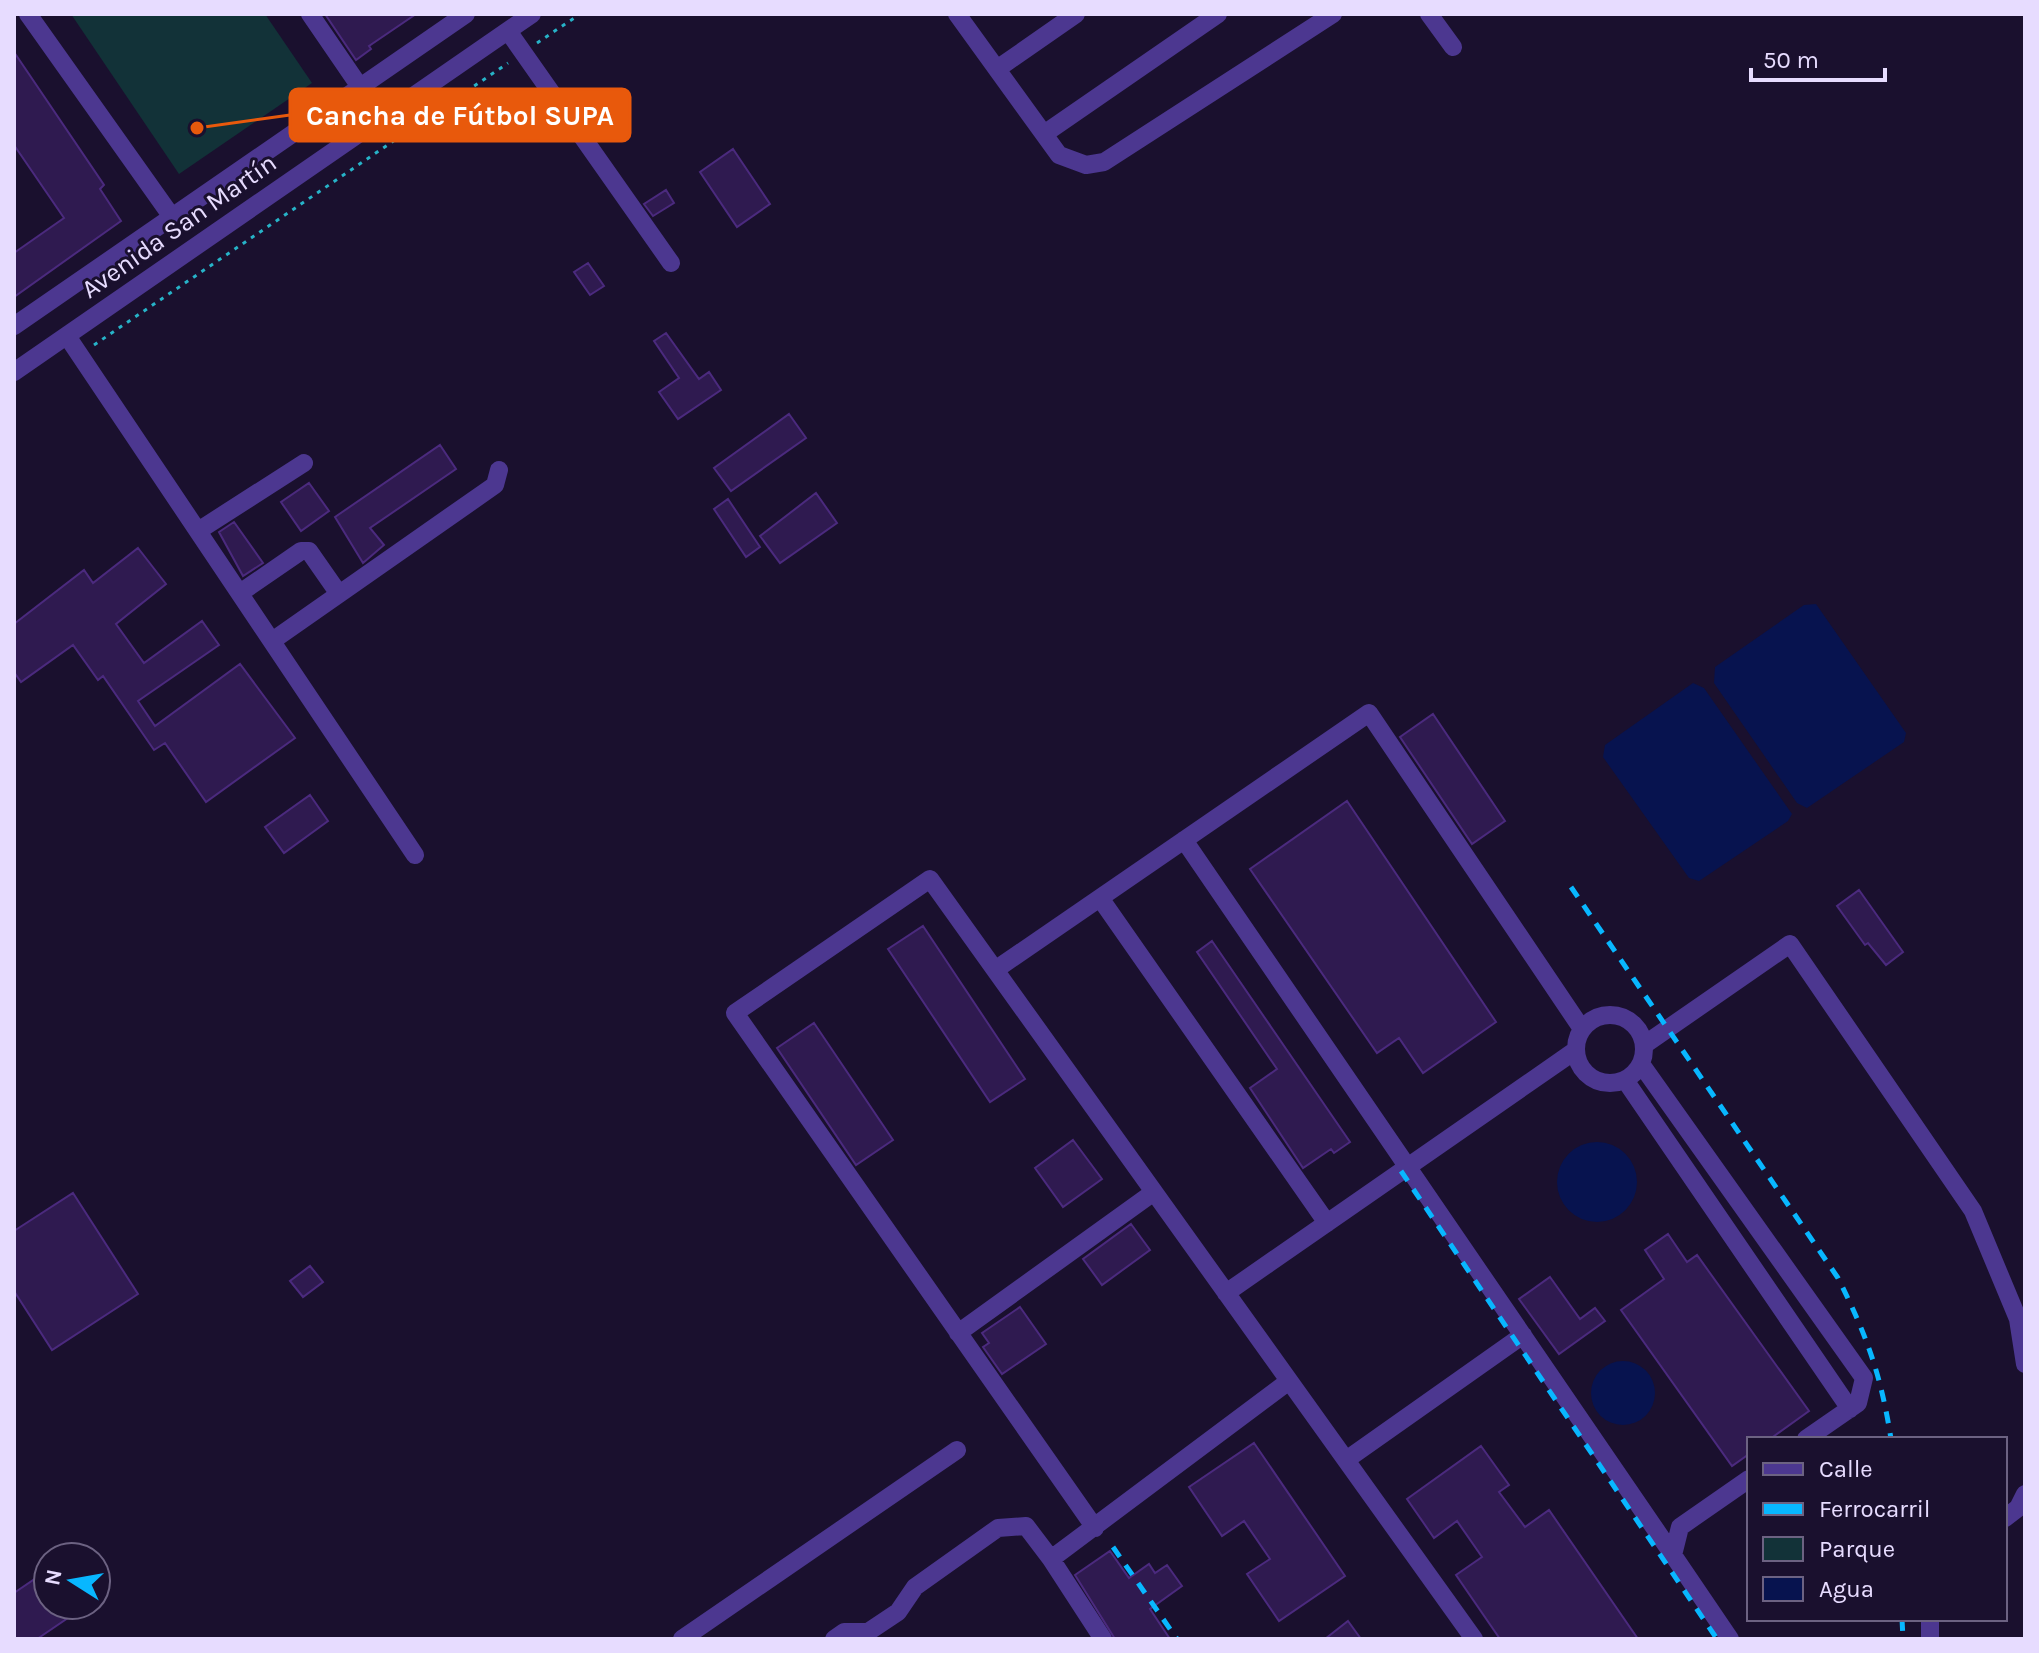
<svg xmlns="http://www.w3.org/2000/svg" width="2039" height="1653" font-family="Karla,sans-serif">
  <style>
    .green { fill: #123238 }
    .water { fill: #07134f }
    .building { fill: #2f1a50; stroke: #4b2a7e; stroke-width: 2 }
    .lines { fill: none; stroke-linecap: round; stroke-linejoin: round }
    .path { stroke: #27b3c8; stroke-width: 3; stroke-dasharray: 4 6; stroke-linecap: butt }
    .minor { stroke: #4c3790; stroke-width: 18 }
    .rail { stroke: #08b7ff; stroke-width: 5; stroke-dasharray: 12 10; stroke-linecap: butt }
    .labels { text-anchor: middle; dominant-baseline: central; stroke-width: 6; stroke-linejoin: round; paint-order: stroke }
    .street-label { font-size: 26px; fill: #e7dcff; stroke: #1a102e }
    .leader { fill: none; stroke: #e8590c; stroke-width: 3 }
    .callout-dot { fill: #e8590c; stroke: #1a102e; stroke-width: 3 }
    .callout { fill: #e8590c; stroke: #e8590c; stroke-width: 3 }
    .callout-label { font-size: 28px; text-anchor: middle; font-weight: bold; fill: #fff }
  </style>
  <rect width="100%" height="100%" fill="#1a102e"/>
  <path class="green" d="M71,14h194l47,69 -133,91z"/>
  <path class="water" d="M1816,604l90,129 -2,9 -97,66 -10,-5 -83,-120 1,-16 89,-62z
    M1693,683l11,5 88,126 -4,7 -89,60 -10,-3 -86,-121 2,-12z
    M1557 1182a40 40 0 1 1 80 0a40 40 0 1 1-80 0Z
    M1591 1393a32 32 0 1 1 64 0a32 32 0 1 1-64 0Z"/>
  <path class="building" d="M325,14h91l-47,32 2,3 -15,11z
    M14,52l90,133 -4,4 21,32 -107,76v-44l50,-35 -50,-73z
    M733,149l37,55 -33,23 -37,-55z
    M666,190l8,13 -21,13 -9,-12z
    M588,263l16,23 -14,9 -16,-23z
    M666,333l33,46 10,-7 12,18 -43,29 -19,-27 20,-14 -25,-37z
    M789,414l17,24 -75,53 -17,-23z
    M440,445l16,24 -86,59 14,17 -21,18 -28,-46z
    M309,483l20,28 -28,20 -20,-29z
    M816,493l21,30 -57,40 -20,-27z
    M728,499l32,48 -14,10 -32,-48z
    M234,522l29,41 -20,13 -24,-44z
    M138,548l28,36 -50,40 28,39 58,-42 17,24 -81,56 17,25 85,-62 55,74 -89,64 -41,-59 -11,7 -51,-74 -5,4 -25,-35 -52,37 -7,-10v-48l70,-54 9,13z
    M1433,714l72,107 -33,23 -72,-107z
    M310,795l18,26 -44,32 -19,-26z
    M1347,801l149,221 -73,51 -24,-35 -22,15 -127,-184z
    M1859,890l44,62 -17,13 -18,-22 -3,2 -28,-39z
    M923,926l102,153 -35,23 -102,-153z
    M1212,941l138,201 -16,11 -3,-4 -28,19 -53,-80 27,-19 -80,-117z
    M814,1023l79,117 -37,25 -79,-117z
    M1073,1140l29,39 -39,28 -28,-39z
    M73,1193l65,101 -86,56 -38,-59v-60z
    M1131,1224l19,26 -48,35 -19,-26z
    M1668,1234l19,28 10,-7 112,156 -39,28h-21v15l-17,12 -111,-156 43,-31 -19,-29z
    M310,1266l13,16 -20,15 -13,-16z
    M1550,1277l30,42 15,-11 10,13 -46,33 -40,-55z
    M1020,1307l26,37 -44,30 -19,-27 6,-4 -7,-10z
    M1254,1443l91,133 -66,45 -32,-47 23,-15 -26,-38 -22,15 -33,-49z
    M1481,1446l28,39 -10,7 26,35 24,-17 89,129h-138l-44,-64 26,-18 -25,-36 -23,17 -27,-39z
    M1110,1551l19,27 20,-14 6,9 12,-8 15,21 -32,23 20,30h-55l-40,-64z
    M48,1570v35h39l-50,34h-23v-46z
    M1348,1621l13,18h-36z"/>
  <g class="lines">
    <path class="path" d="M537,43l43,-29
      M94,345l414,-282"/>
    <path class="minor" d="M28,14l144,203
      M310,14l50,73
      M957,14l102,141 27,10 18,-3 229,-148
      M1429,14l24,33
      M508,31l163,232
      M997,69l79,-55
      M1044,134l174,-120
      M14,326l452,-312
      M67,336l348,519
      M14,372l518,-358
      M198,531l106,-68
      M240,593l61,-42h8l30,43
      M272,641l223,-156 4,-15
      M1184,840l489,715
      M1100,898l227,325
      M995,970l374,-257 213,316
      M1576 1049a34 34 0 1 1 68 0a34 34 0 1 1-68 0Z
      M1644,1045l146,-101 183,267 45,108 7,45
      M1641,1064l223,314 -6,25 -52,36
      M1625,1080l225,329
      M1226,1293l350,-243
      M958,1333l196,-141
      M1346,1460l177,-125
      M2005,1518l13,-10 7,-14
      M1095,1528l-360,-515 195,-134 544,760
      M1051,1559l52,80
      M1930,1619v20
      M682,1639l275,-189
      M834,1639l10,-7h24l30,-20 17,-25 83,-59 28,-2 25,33 238,-178
      M1730,1639l-57,-84 7,-28 69,-48"/>
    <path class="rail" d="M1571,887l267,391c29,58 43,97 53,161
      M1401,1171l316,468
      M1113,1547l64,92
      M1902,1619l1,20"/>
  </g>
  <g class="labels">
    <g class="street-label">
      <text transform="translate(179 226) rotate(-35)">Avenida San Martín</text>
    </g>
  </g>
  <path class="leader" d="M197 128L290 115"/>
  <circle class="callout-dot" cx="197" cy="128" r="8"/>
  <rect class="callout" x="290" y="89" width="340" height="52" rx="8"/>
  <g class="callout-label">
    <text x="460" y="125">Cancha de Fútbol SUPA</text>
  </g>
  <rect width="2039" height="1653" fill="none" stroke="#e7dcff" stroke-width="32"/>
  <rect x="1747" y="1437" width="260" height="184" fill="#1a102e" stroke="#6c6282" stroke-width="2"/>
  <rect x="1763" y="1463" width="40" height="12" fill="#4c3790" stroke="#6c6282" stroke-width="2"/>
  <text x="1819" y="1477" font-size="24" fill="#e7dcff">Calle</text>
  <rect x="1763" y="1503" width="40" height="12" fill="#08b7ff" stroke="#6c6282" stroke-width="2"/>
  <text x="1819" y="1517" font-size="24" fill="#e7dcff">Ferrocarril</text>
  <rect x="1763" y="1537" width="40" height="24" fill="#123238" stroke="#6c6282" stroke-width="2"/>
  <text x="1819" y="1557" font-size="24" fill="#e7dcff">Parque</text>
  <rect x="1763" y="1577" width="40" height="24" fill="#07134f" stroke="#6c6282" stroke-width="2"/>
  <text x="1819" y="1597" font-size="24" fill="#e7dcff">Agua</text>
  <g transform="translate(72 1581) rotate(281)"><circle r="38" fill="#1a102e" stroke="#6c6282" stroke-width="2"/>
  <path d="M0-6L14 30L0 20L-14 30Z" fill="#08b7ff"/>
  <text y="-12" font-size="22" font-weight="bold" text-anchor="middle" fill="#e7dcff">N</text>
  </g>
  <path d="M1751 68v12h134v-12" fill="none" stroke="#e7dcff" stroke-width="4"/>
  <text x="1763" y="68" font-size="24" fill="#e7dcff" stroke="#1a102e" stroke-width="6" paint-order="stroke">50 m</text>
</svg>
